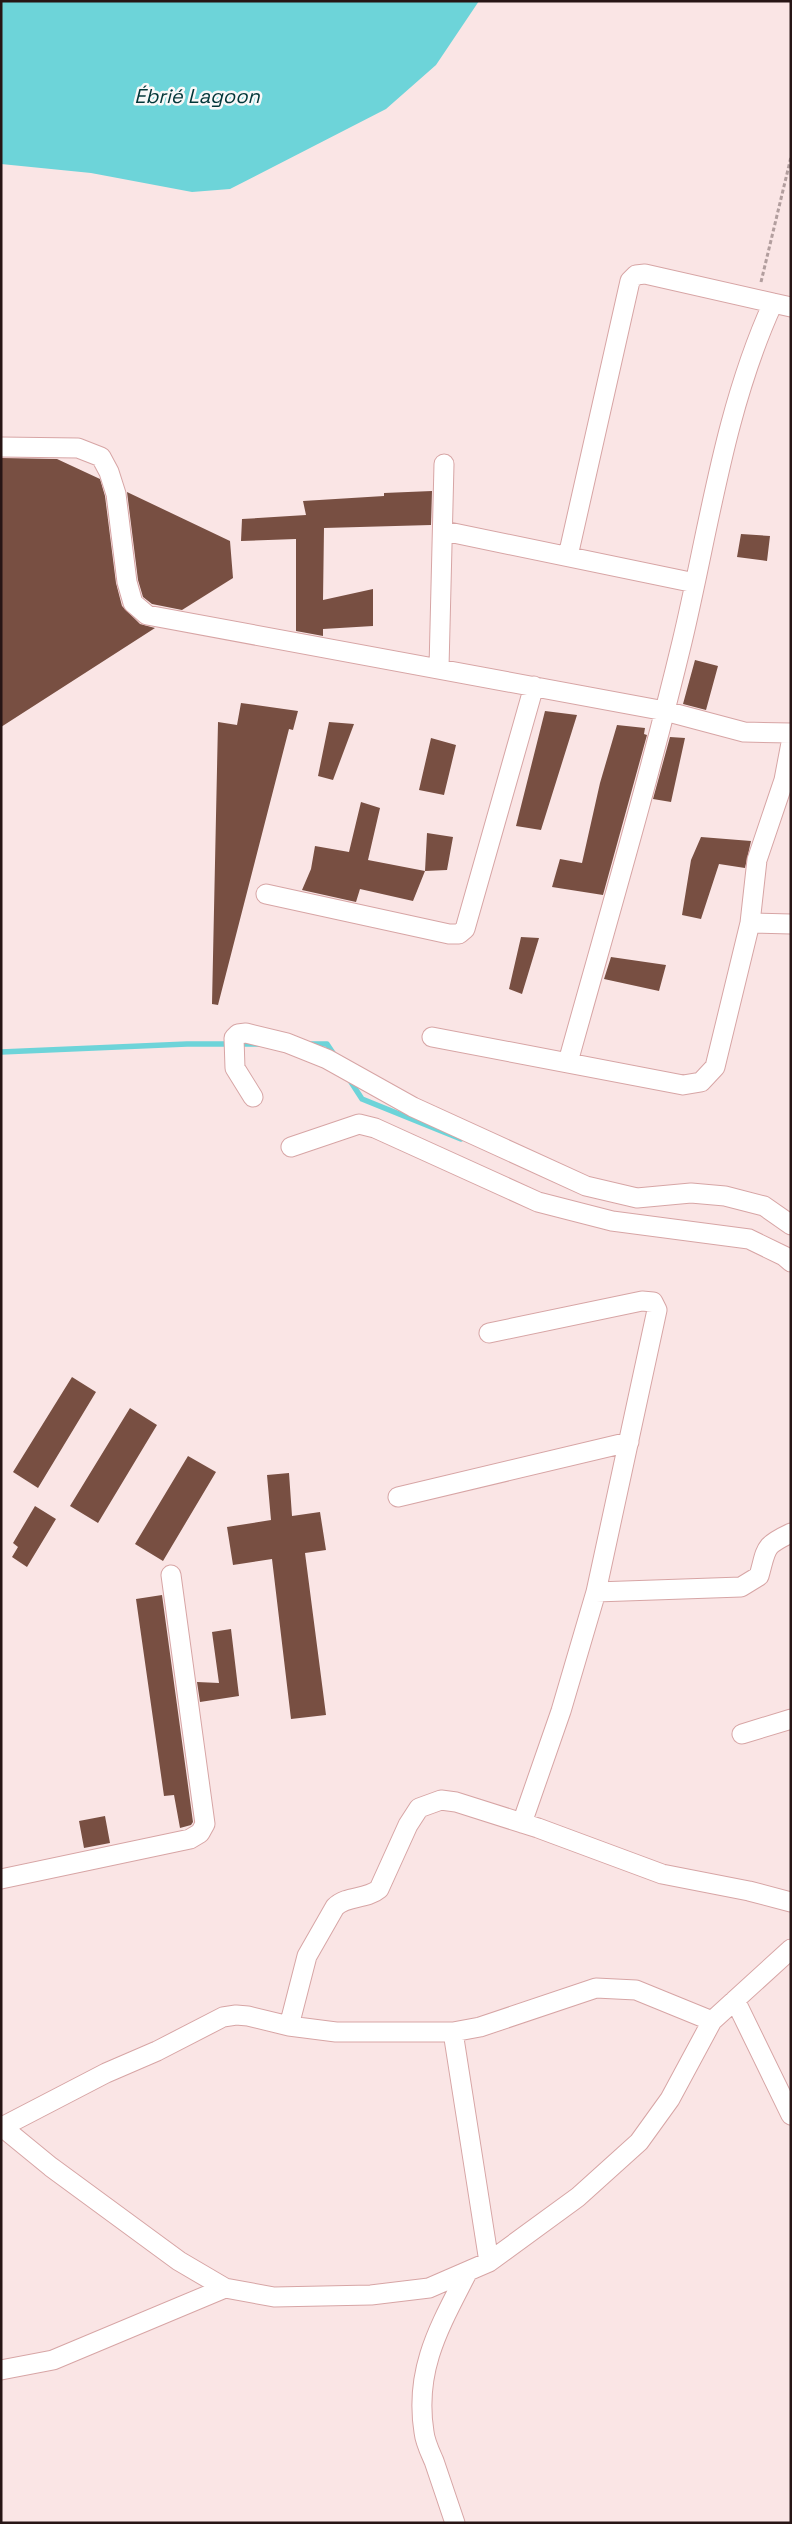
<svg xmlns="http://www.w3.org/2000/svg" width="792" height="2524" font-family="'Space Grotesk',sans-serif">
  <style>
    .water { fill: #6dd4d9 }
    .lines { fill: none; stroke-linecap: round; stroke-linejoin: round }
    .stream { stroke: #6dd4d9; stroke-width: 5.5 }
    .building { fill: #784f42 }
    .minor-casing { stroke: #d7a5a5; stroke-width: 21 }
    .path { stroke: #b29e9e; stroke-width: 3; stroke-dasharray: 4 2.5; stroke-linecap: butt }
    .minor { stroke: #fff; stroke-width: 19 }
    .labels { text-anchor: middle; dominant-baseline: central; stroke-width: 5; stroke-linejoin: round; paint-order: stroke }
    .water-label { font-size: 20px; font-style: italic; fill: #013638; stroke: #f8f8f8 }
  </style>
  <rect width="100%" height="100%" fill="#fae5e5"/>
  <path class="water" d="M1,1h478l-43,64 -50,44 -156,80 -38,3 -101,-19 -90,-9z"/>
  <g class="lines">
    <path class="stream" d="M310,1044h17l8,12
      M1,1052l186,-8h74
      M349,1079l13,20 99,40"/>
  </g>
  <path class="building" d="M1,458l56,1 43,20 5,17 11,87 6,23 18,18 15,4 -154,99z
    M432,491l-1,34 -107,3 -1,72 50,-11v37l-50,3v7l-27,-5v-92l-55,2 1,-22 64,-4 -3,-14 81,-5v-3z
    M127,492l103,49 3,37 -51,32 -30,-6 -9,-7 -5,-17z
    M741,534l29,2 -3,25 -30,-4z
    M695,660l23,6 -12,44 -23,-6z
    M241,703l57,8 -5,19 -4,-1 -71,276 -6,-1 6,-282 19,3z
    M545,711l32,4 -36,115 -25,-4z
    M329,722l25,2 -21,56 -15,-4z
    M617,725l28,3 -1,6 3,1 -44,160 -51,-8 8,-28 22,4 18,-80z
    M670,737l15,1 -14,64 -18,-3z
    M431,738l25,7 -12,50 -25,-5z
    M361,802l19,6 -12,52 57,11 -12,30 -53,-12 -4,13 -54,-12 9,-21 4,-23 34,6z
    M427,833l26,4 -6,33 -22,1z
    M701,837l50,4 -6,27 -26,-4 -18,55 -19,-4 9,-55z
    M521,937l18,1 -17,56 -13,-5z
    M611,957l55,8 -7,26 -55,-12z
    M72,1377l24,15 -58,96 -25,-16z
    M130,1408l27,17 -59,98 -28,-17z
    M188,1456l28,16 -53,89 -28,-17z
    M289,1473l3,43 28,-4 6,38 -21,3 21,162 -35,4 -19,-160 -39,6 -6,-38 44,-7 -4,-45z
    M35,1506l21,13 -29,48 -15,-10 6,-10 -5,-4z
    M162,1595l31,227 -2,3 -11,3 -6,-33 -10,1 -28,-197z
    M231,1629l8,67 -39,6 -3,-20 22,1 -7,-51z
    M105,1816l5,27 -26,5 -5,-27z"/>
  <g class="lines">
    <defs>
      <path id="minor" d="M1,447l77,1 23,9 8,15 7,22 11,88 6,21 14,12 518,96 79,21 47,1
        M444,531l251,52
        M568,556l62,-275 6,-6 9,-1 128,29
        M439,668l5,-204
        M266,894l183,40h10l6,-5 69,-243
        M750,923l41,1
        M432,1037l251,48 18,-3 14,-15 35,-144 7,-63 27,-80 7,-37
        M568,1062c39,-140 80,-279 114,-420 27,-113 42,-232 91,-339l18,4
        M253,1097l-18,-29 -1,-30 4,-4 8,-1 41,10 40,16 86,48 173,79 51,12 54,-5 34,3 39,10 27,19
        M291,1147l68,-23 16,4 163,74 74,19 137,18 35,17 7,6
        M489,1333l153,-32 11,1 4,8 -61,282 -35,119 -39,112
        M398,1497l231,-55
        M596,1592l145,-5 18,-11c8,-28 4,-30 32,-43
        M742,1734l49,-15
        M1,1879l189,-40 10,-6 5,-9 -34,-249
        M735,2000l56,115
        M712,2021l-76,-31 -40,-2 -116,39 -27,5h-117l-47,-6 18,-70 28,-49c12,-12 31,-7 44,-18l29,-64 11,-17 22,-8 15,2 82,26 124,46 87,17 42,11
        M453,2032l36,230
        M1,2126l50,41 128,94 46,27 49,9 97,-2 58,-7 60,-26 89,-65 61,-55 31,-43 42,-78 79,-72
        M2,2127l104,-54 51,-22 66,-34 13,-2 12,1 41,10
        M1,2370l52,-10 172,-72
        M455,2523c-7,-21 -14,-41 -21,-62 -4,-9 -9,-19 -10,-29 -10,-63 16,-106 43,-159"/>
    </defs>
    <use href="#minor" class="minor-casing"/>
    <path class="path" d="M761,282l30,-125"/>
    <use href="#minor" class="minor"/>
  </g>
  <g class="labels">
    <g class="water-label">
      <text x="197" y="96">Ébrié Lagoon</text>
    </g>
  </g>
  <rect width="792" height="2524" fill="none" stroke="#271515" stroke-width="5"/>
</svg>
